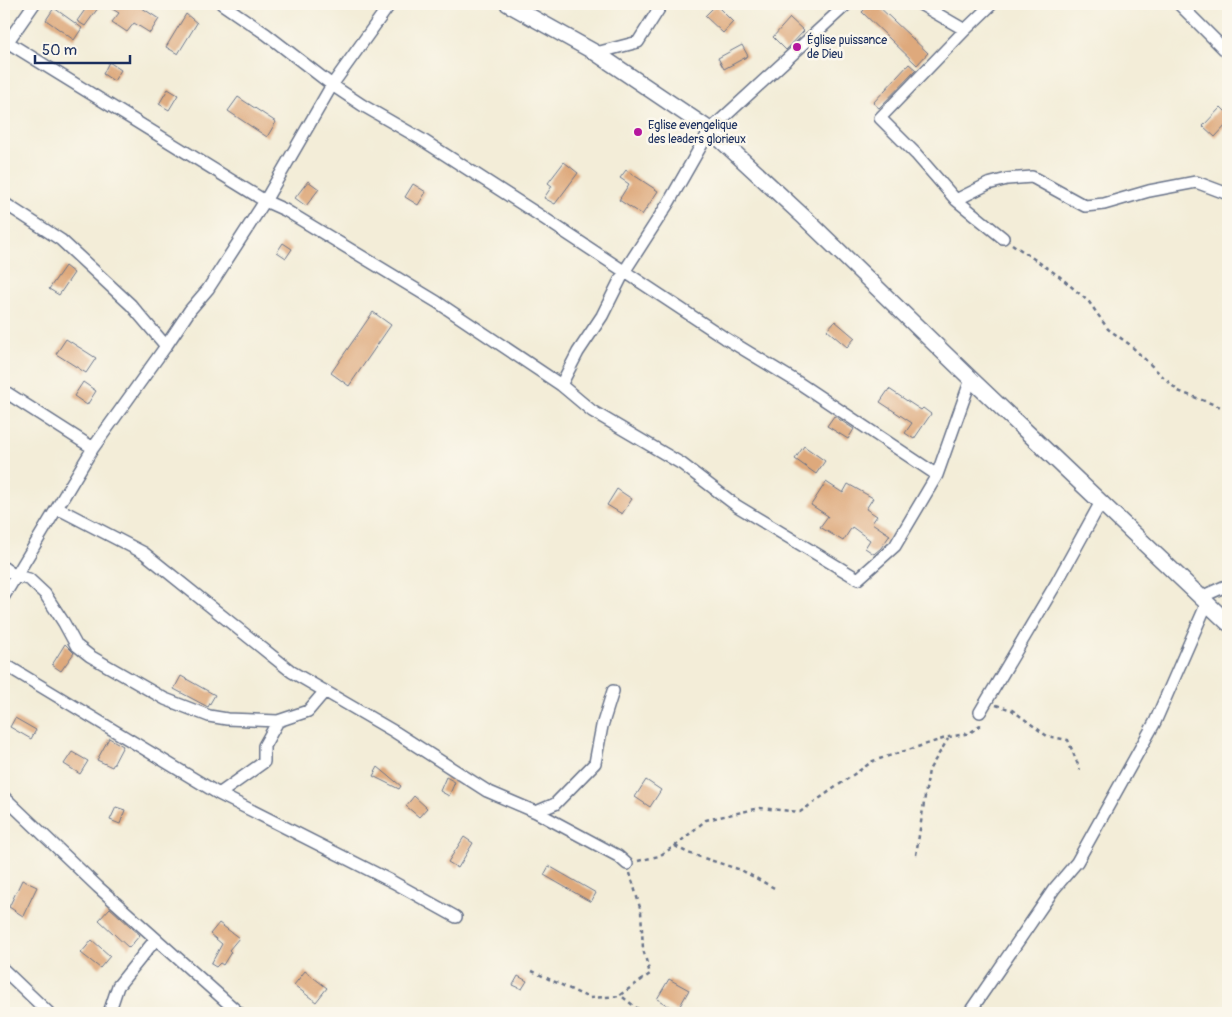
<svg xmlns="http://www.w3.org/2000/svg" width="1232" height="1017" font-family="Pangolin,sans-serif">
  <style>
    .building { fill: #dea97c }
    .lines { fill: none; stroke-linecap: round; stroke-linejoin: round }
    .minor-casing { stroke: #677289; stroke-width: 14 }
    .tertiary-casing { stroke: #677289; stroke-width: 18 }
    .path { stroke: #677289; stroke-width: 2.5; stroke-dasharray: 4 4; stroke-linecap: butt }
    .minor { stroke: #fff; stroke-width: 11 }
    .tertiary { stroke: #fff; stroke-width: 15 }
    .poi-dot { fill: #b5179e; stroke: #fbf7ec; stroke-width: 2 }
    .labels { text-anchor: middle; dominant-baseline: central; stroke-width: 5; stroke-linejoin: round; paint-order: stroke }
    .poi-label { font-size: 12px; fill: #1b2f5e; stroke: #fbf7ec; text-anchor: start }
  </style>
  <rect width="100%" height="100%" fill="#fbf7ec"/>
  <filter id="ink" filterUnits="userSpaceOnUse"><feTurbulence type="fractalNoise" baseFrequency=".02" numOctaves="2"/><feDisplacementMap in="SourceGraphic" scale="10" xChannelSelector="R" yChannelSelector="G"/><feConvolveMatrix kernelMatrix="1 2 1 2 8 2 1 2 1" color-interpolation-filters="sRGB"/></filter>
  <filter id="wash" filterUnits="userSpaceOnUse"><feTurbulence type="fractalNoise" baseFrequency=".0096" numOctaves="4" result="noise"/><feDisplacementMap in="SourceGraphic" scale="20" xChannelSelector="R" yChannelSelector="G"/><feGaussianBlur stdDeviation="1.12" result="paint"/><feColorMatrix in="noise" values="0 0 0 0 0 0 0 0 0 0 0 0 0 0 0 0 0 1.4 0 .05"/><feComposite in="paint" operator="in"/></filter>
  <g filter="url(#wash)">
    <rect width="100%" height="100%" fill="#f3edd8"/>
    <g id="blocks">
      <path class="building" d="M89,4h12l-16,22 -8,-5z
        M104,4h32l23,15 -9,14 -16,-10 -7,9 -15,-10 7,-9z
        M870,4h6l52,49 -11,12 -55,-53z
        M716,5l17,17 -10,11 -18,-17z
        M54,8l28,20 -8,12 -28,-20z
        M186,14l11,9 -19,31 -12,-7z
        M790,18l14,13 -18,19 -13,-13z
        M742,45l6,11 -24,13 -6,-11z
        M109,62l12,8 -7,11 -11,-7z
        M909,64l7,6 -37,38 -6,-5z
        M168,89l10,6 -9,15 -10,-6z
        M238,97l38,25 -9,15 -39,-26z
        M1221,107l7,7v9l-13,14 -12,-11z
        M564,162l14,11 -23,31 -11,-6 8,-12 -4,-3z
        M626,170l32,21 -16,24 -23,-15 10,-16 -9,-6z
        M308,181l11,8 -13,17 -11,-8z
        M413,184l13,8 -8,13 -13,-8z
        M283,243l9,6 -6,9 -9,-6z
        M65,266l9,7 -15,22 -10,-6z
        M373,312l18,13 -42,61 -18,-13z
        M835,321l20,17 -8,9 -20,-17z
        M66,339l30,19 -10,15 -30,-19z
        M83,382l13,9 -9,14 -13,-9z
        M889,389l32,21 2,-2 8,6 -17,25 -9,-6 7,-10 -32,-21z
        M834,416l20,13 -6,10 -21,-13z
        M804,446l21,15 -9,13 -21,-15z
        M826,482l17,11 5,-9 25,14 -7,11 11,7 -5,7 18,12 -9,13 -7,6 -9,-6 5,-8 -18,-13 -9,14 -23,-14 8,-11 -17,-11z
        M617,489l15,10 -10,15 -15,-9z
        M65,644l9,9 -13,18 -9,-6z
        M181,676l34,19 -7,12 -34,-18z
        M15,718l21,12 -5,9 -21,-12z
        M109,738l14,8 -11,21 -15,-7z
        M72,752l16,9 -8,13 -16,-10z
        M378,767l23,19 -2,3 -26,-13z
        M446,777l9,5 -6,14 -9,-5z
        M646,780l15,10 -11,17 -15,-10z
        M414,796l13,12 -8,9 -13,-11z
        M116,807l9,3 -5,14 -10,-4z
        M464,837l9,6 -15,25 -10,-6z
        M549,866l47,27 -5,9 -47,-27z
        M22,880l15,7 -14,29 -14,-9z
        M110,908l30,27 -11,13 -30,-28z
        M219,923l20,15 -10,12 2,2 -8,13 -3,-2 -4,4 -5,-3 11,-20 -12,-10z
        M92,940l18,16 -10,12 -19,-15z
        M305,971l22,17 -11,14 -22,-17z
        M518,976l9,5 -5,8 -9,-4z
        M669,979l20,11 -12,21 -20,-12z"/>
    </g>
  </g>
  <g filter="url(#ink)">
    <use href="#blocks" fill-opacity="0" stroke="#677289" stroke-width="1"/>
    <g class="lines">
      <defs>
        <path id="minor" d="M222,4l44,30 66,51 30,20 59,34 115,74 189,125 74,45 138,92
          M920,4l45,26 27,-26
          M1179,4l49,49
          M965,30l-85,88 36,36 40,46 47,38
          M4,40l261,161 20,9 152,92 124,83 31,26 90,53 55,42 121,73 37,-33 42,-71 34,-96
          M4,47l30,-43
          M596,53l42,-11 24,-38
          M956,200l32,-16 19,-5 25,-2 53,29 19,-2 45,-13 47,-9 32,12
          M4,203l57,37 70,65 35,41
          M561,385l17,-33 24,-36 22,-44 45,-70 41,-72 137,-126
          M4,391l89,57
          M57,508l87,45 148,119 103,60 92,59 49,21 82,44 9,8
          M4,568l11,8 14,3 16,15 19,29 12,22 14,11 75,43 44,17 18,3 51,2
          M4,596l89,-148 73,-102 24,-36 18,-21 57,-88 67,-116 58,-81
          M1201,597l27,-12
          M4,664l215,130 174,88 63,35
          M980,712l77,-130 44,-80
          M219,794l45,-32v-16l14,-25 30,-10 17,-20
          M4,797l94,90 141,126
          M536,812l19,-8 40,-41 7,-37 11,-35
          M4,970l45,43
          M109,1013l9,-27 37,-46
          M969,1013l85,-124 23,-27 78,-140 52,-119"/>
        <path id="tertiary" d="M508,4l88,49 114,77 95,88 166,161 257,244"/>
      </defs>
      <use href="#minor" class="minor-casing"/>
      <use href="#tertiary" class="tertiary-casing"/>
      <path class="path" d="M1012,244l47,32 30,26 19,27 21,15 49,47 48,18 2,3
        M996,705l16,5 35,26 21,4 12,30
        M675,846l13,7 53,17 35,19
        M916,855l13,-85 19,-31
        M638,861l21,-5 16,-10 31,-26 54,-12 40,4 73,-51 76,-24 21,-4 10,-8v-3
        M630,873l11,38 2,38 7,25 -30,21 23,18
        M532,971l57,27 32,-2"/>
      <use href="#minor" class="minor"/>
      <use href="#tertiary" class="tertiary"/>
    </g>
  </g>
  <g class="poi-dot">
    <circle cx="797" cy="47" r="5"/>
    <circle cx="638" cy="132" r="5"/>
  </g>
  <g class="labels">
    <g class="poi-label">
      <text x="807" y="40">Église puissance<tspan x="807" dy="14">de Dieu</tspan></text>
      <text x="648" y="125">Eglise evengelique<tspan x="648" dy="14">des leaders glorieux</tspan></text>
    </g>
  </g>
  <rect width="1232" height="1017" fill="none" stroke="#fbf7ec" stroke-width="20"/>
  <path d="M35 55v8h95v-8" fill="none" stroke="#1b2f5e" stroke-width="2.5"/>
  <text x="42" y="55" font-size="15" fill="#1b2f5e" stroke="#fbf7ec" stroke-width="4" paint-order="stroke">50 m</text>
</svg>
